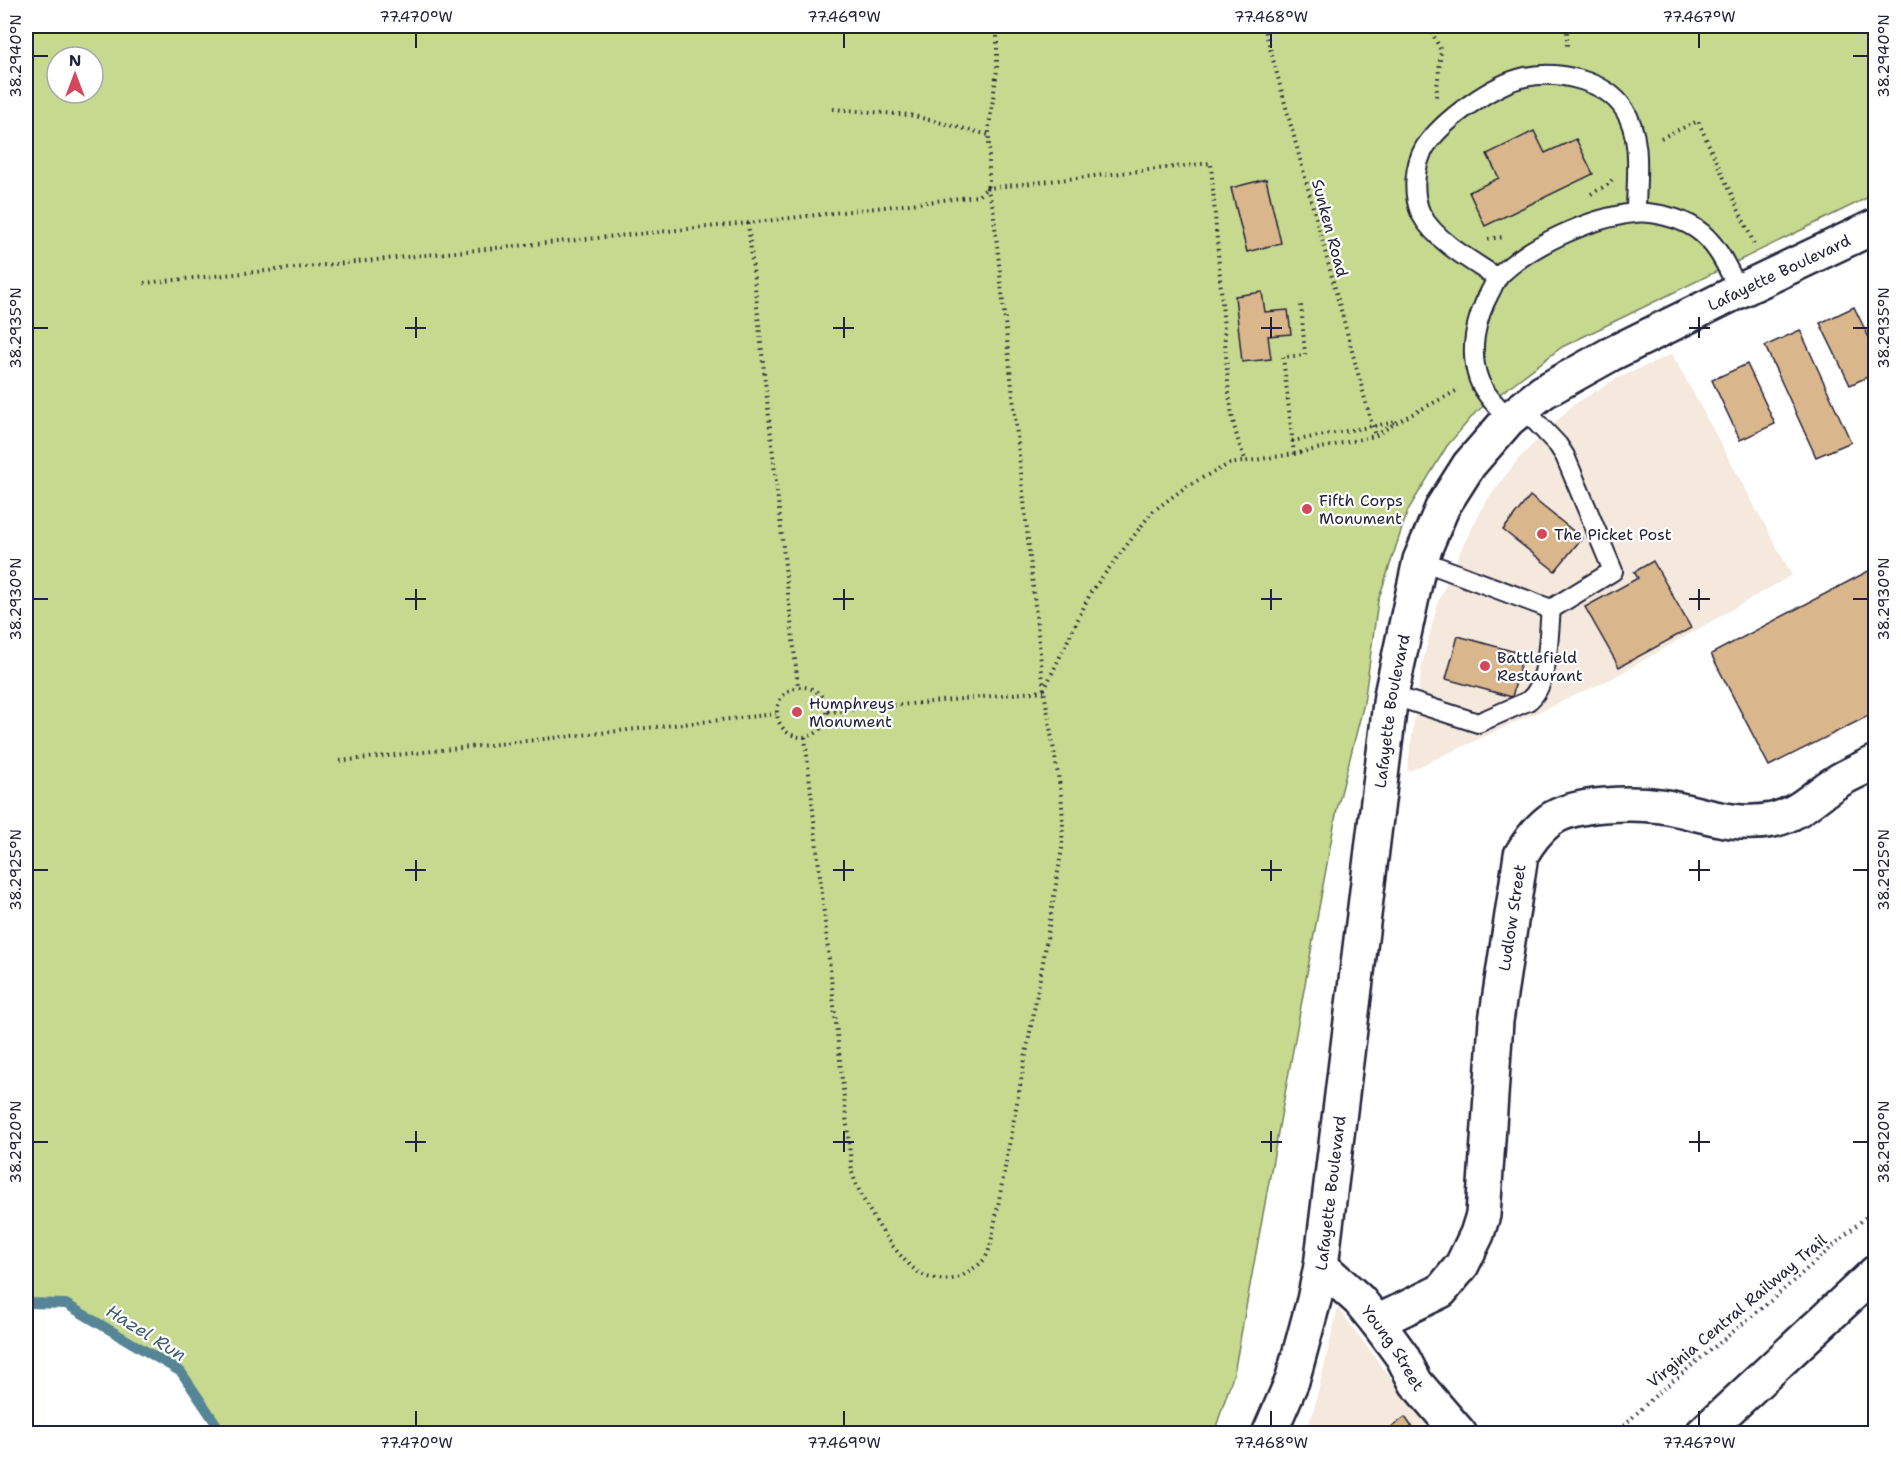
<svg xmlns="http://www.w3.org/2000/svg" width="1901" height="1459" font-family="'Shantell Sans',sans-serif">
  <style>
    .built { fill: #f4e9dc }
    .green { fill: #c6d98e; stroke: #747e64; stroke-width: 1.5; fill-rule: evenodd }
    .lines { fill: none; stroke-linecap: round; stroke-linejoin: round }
    .stream { stroke: #558596; stroke-width: 10 }
    .building { fill: #dab68c; stroke: #22223b; stroke-width: 1.5 }
    .lane-casing { stroke: #22223b; stroke-width: 22 }
    .street-casing { stroke: #22223b; stroke-width: 38 }
    .secondary-casing { stroke: #22223b; stroke-width: 38 }
    .path { stroke: #22223b; stroke-width: 4; stroke-dasharray: 1.5 4.5; stroke-linecap: butt }
    .lane { stroke: #fff; stroke-width: 18 }
    .street { stroke: #fff; stroke-width: 33 }
    .secondary { stroke: #fff; stroke-width: 33 }
    .ticks { fill: none; stroke: #22223b; stroke-width: 2 }
    .poi-dot { fill: #d1495b; stroke: #fff; stroke-width: 2 }
    .labels { text-anchor: middle; dominant-baseline: central; stroke-width: 4.5; stroke-linejoin: round; paint-order: stroke }
    .street-label { font-size: 16px; fill: #22223b; stroke: #fff }
    .poi-label { font-size: 16px; fill: #22223b; stroke: #fff; text-anchor: start }
    .water-label { font-size: 18px; font-style: italic; fill: #405c70; stroke: #fff }
    .neatline { fill: none; stroke: #22223b; stroke-width: 2 }
    .ticks-label { font-size: 15px; text-anchor: middle; fill: #22223b }
  </style>
  <rect width="100%" height="100%" fill="#fff"/>
  <filter id="ink" filterUnits="userSpaceOnUse"><feTurbulence type="fractalNoise" baseFrequency=".0167" numOctaves="2"/><feDisplacementMap in="SourceGraphic" scale="12" xChannelSelector="R" yChannelSelector="G"/><feConvolveMatrix kernelMatrix="1 2 1 2 8 2 1 2 1" color-interpolation-filters="sRGB"/></filter>
  <g filter="url(#ink)">
    <path class="built" d="M1672,354l120,221 -181,104 -204,93 15,-107 16,-63 25,-57 24,-45 31,-41 55,-54 43,-26z
      M1338,1308l94,125 -128,1 9,-21z"/>
    <path class="green" d="M26,26h1845l5,9 -1,159 -313,153 -86,65 -29,34 -39,64 -30,91 -14,102 -27,106 -103,564 -20,60h-991l-42,-61 -115,-68 -40,-1zM57,57h36v36h-36z"/>
    <g class="lines">
      <path class="stream" d="M26,1303l40,1 115,68 42,62"/>
    </g>
    <path class="building" d="M1534,131l11,22 31,-14 17,35 -108,52 -16,-34 30,-14 -12,-24z
      M1266,179l15,64 -34,9 -16,-64z
      M1262,292l3,20 23,-2 3,24 -23,2 3,23 -29,3 -7,-66z
      M1854,307l22,45v21l-26,12 -30,-62z
      M1800,330l51,112 -35,15 -51,-111z
      M1747,364l28,60 -35,16 -28,-60z
      M1530,496l52,42 -27,33 -52,-41z
      M1653,561l38,67 -72,39 -34,-60 53,-29 -4,-6z
      M1876,567v145l-107,54 -58,-112z
      M1458,636l65,18 -11,43 -66,-18z
      M1405,1417l12,17h-35z"/>
    <g class="lines">
      <defs>
        <path id="lane" d="M1498,278c-25,-16 -63,-37 -77,-64 -9,-20 -7,-49 4,-67 18,-27 68,-63 100,-70 32,-7 80,3 99,32 19,29 12,71 12,103
          M1509,419c-11,-12 -24,-24 -30,-39 -11,-29 -3,-62 11,-88 3,-5 5,-12 9,-16 31,-31 91,-58 135,-63 18,-2 46,5 61,15 22,14 33,41 44,63
          M1420,560l131,49
          M1391,695l87,28 50,-22c22,-16 20,-66 23,-92l62,-38 -48,-115 -7,-11 -35,-37"/>
        <g id="street">
          <path id="s1" d="M1321,1266l38,34 18,22 25,34 14,27 44,51"/>
          <path id="s2" d="M1377,1322l64,-31 21,-26 15,-31 6,-19 13,-194 25,-166c8,-14 16,-25 29,-35 23,-17 82,-18 111,-14 39,6 70,22 112,14 26,-6 40,-23 62,-37 12,-8 27,-14 41,-21"/>
          <path d="M1702,1434l174,-162"/>
        </g>
        <g id="secondary">
          <path id="s3" d="M1269,1434l23,-53 22,-81 7,-34 70,-571 29,-135 23,-54 26,-41 40,-46 34,-27 68,-38 128,-63 137,-65"/>
        </g>
      </defs>
      <use href="#lane" class="lane-casing"/>
      <use href="#street" class="street-casing"/>
      <use href="#secondary" class="secondary-casing"/>
      <path class="path" d="M1264,26l111,410
        M1429,26l12,25 -5,46
        M1567,26v24
        M833,109l77,6 79,20
        M1661,138l37,-17 57,125
        M1591,194l16,-9 5,-5
        M748,223l50,463
        M1488,239l16,-2
        M144,283l604,-60 230,-27 9,-8 2,-7v-54l8,-57v-44
        M1292,441l103,-19
        M1294,454l-11,-97 22,-2 -4,-51
        M777 712a25 25 0 1 1 50 0a25 25 0 1 1-50 0Z
        M1044,690l47,-98 61,-80 35,-26 42,-22 65,-10 81,-18 22,-14 59,-31
        M828,712l216,-21
        M805,737l47,435c8,28 46,92 73,104 12,5 30,5 40,-2 16,-11 21,-12 26,-31l52,-281 19,-114 1,-28 -2,-27 -17,-102 -51,-484 -6,-19 224,-25c4,55 9,111 13,166 4,43 3,92 22,132
        M340,761l436,-47
        M1615,1434l41,-39 118,-97 102,-90"/>
      <use href="#lane" class="lane"/>
      <use href="#street" class="street"/>
      <use href="#secondary" class="secondary"/>
    </g>
  </g>
  <path class="ticks" d="M416,33v15M844,33v15M1271,33v15M1699,33v15M33,56h15M1853,56h15M416,317v21M844,317v21M1271,317v21M1699,317v21M33,328h15M405,328h21M833,328h21M1261,328h21M1689,328h21M1853,328h15M416,589v21M844,589v21M1271,589v21M1699,589v21M33,599h15M405,599h21M833,599h21M1261,599h21M1689,599h21M1853,599h15M416,860v21M844,860v21M1271,860v21M1699,860v21M33,870h15M405,870h21M833,870h21M1261,870h21M1689,870h21M1853,870h15M416,1131v21M844,1131v21M1271,1131v21M1699,1131v21M33,1142h15M405,1142h21M833,1142h21M1261,1142h21M1689,1142h21M1853,1142h15M416,1411v15M844,1411v15M1271,1411v15M1699,1411v15"/>
  <g class="poi-dot">
    <circle cx="1307" cy="509" r="6"/>
    <circle cx="1542" cy="534" r="6"/>
    <circle cx="1485" cy="666" r="6"/>
    <circle cx="797" cy="712" r="6"/>
  </g>
  <g class="labels">
    <g class="street-label">
      <text transform="translate(1330 228) rotate(75)">Sunken Road</text>
      <text stroke="none"><textPath href="#s3" startOffset="1366">Lafayette Boulevard</textPath></text>
      <text stroke="none"><textPath href="#s3" startOffset="736">Lafayette Boulevard</textPath></text>
      <text stroke="none"><textPath href="#s2" startOffset="458">Ludlow Street</textPath></text>
      <text stroke="none"><textPath href="#s3" startOffset="250">Lafayette Boulevard</textPath></text>
      <text transform="translate(1737 1311) rotate(-40)">Virginia Central Railway Trail</text>
      <text stroke="none"><textPath href="#s1" startOffset="110">Young Street</textPath></text>
    </g>
    <g class="poi-label">
      <text x="1319" y="500">Fifth Corps<tspan x="1319" dy="18">Monument</tspan></text>
      <text x="1554" y="534">The Picket Post</text>
      <text x="1497" y="657">Battlefield<tspan x="1497" dy="18">Restaurant</tspan></text>
      <text x="809" y="703">Humphreys<tspan x="809" dy="18">Monument</tspan></text>
    </g>
    <g class="water-label">
      <text transform="translate(146 1333) rotate(32)">Hazel Run</text>
    </g>
  </g>
  <rect width="1901" height="1459" fill="none" stroke="#fff" stroke-width="66"/>
  <g transform="translate(75 75)"><circle r="28" fill="#ffffff" stroke="#a7a7b1" stroke-width="1.5"/>
  <path d="M0-4.5L10 22L0 15L-10 22Z" fill="#d1495b"/>
  <text y="-9" font-size="16" font-weight="bold" text-anchor="middle" fill="#22223b">N</text>
  </g>
  <rect x="33" y="33" width="1835" height="1393" class="neatline"/>
  <g class="ticks-label">
    <text x="416" y="22">77.470°W</text>
    <text x="844" y="22">77.469°W</text>
    <text x="1271" y="22">77.468°W</text>
    <text x="1699" y="22">77.467°W</text>
    <text transform="translate(16 56) rotate(-90)" y="5">38.2940°N</text>
    <text transform="translate(1884 56) rotate(-90)" y="5">38.2940°N</text>
    <text transform="translate(16 328) rotate(-90)" y="5">38.2935°N</text>
    <text transform="translate(1884 328) rotate(-90)" y="5">38.2935°N</text>
    <text transform="translate(16 599) rotate(-90)" y="5">38.2930°N</text>
    <text transform="translate(1884 599) rotate(-90)" y="5">38.2930°N</text>
    <text transform="translate(16 870) rotate(-90)" y="5">38.2925°N</text>
    <text transform="translate(1884 870) rotate(-90)" y="5">38.2925°N</text>
    <text transform="translate(16 1142) rotate(-90)" y="5">38.2920°N</text>
    <text transform="translate(1884 1142) rotate(-90)" y="5">38.2920°N</text>
    <text x="416" y="1448">77.470°W</text>
    <text x="844" y="1448">77.469°W</text>
    <text x="1271" y="1448">77.468°W</text>
    <text x="1699" y="1448">77.467°W</text>
  </g>
</svg>
